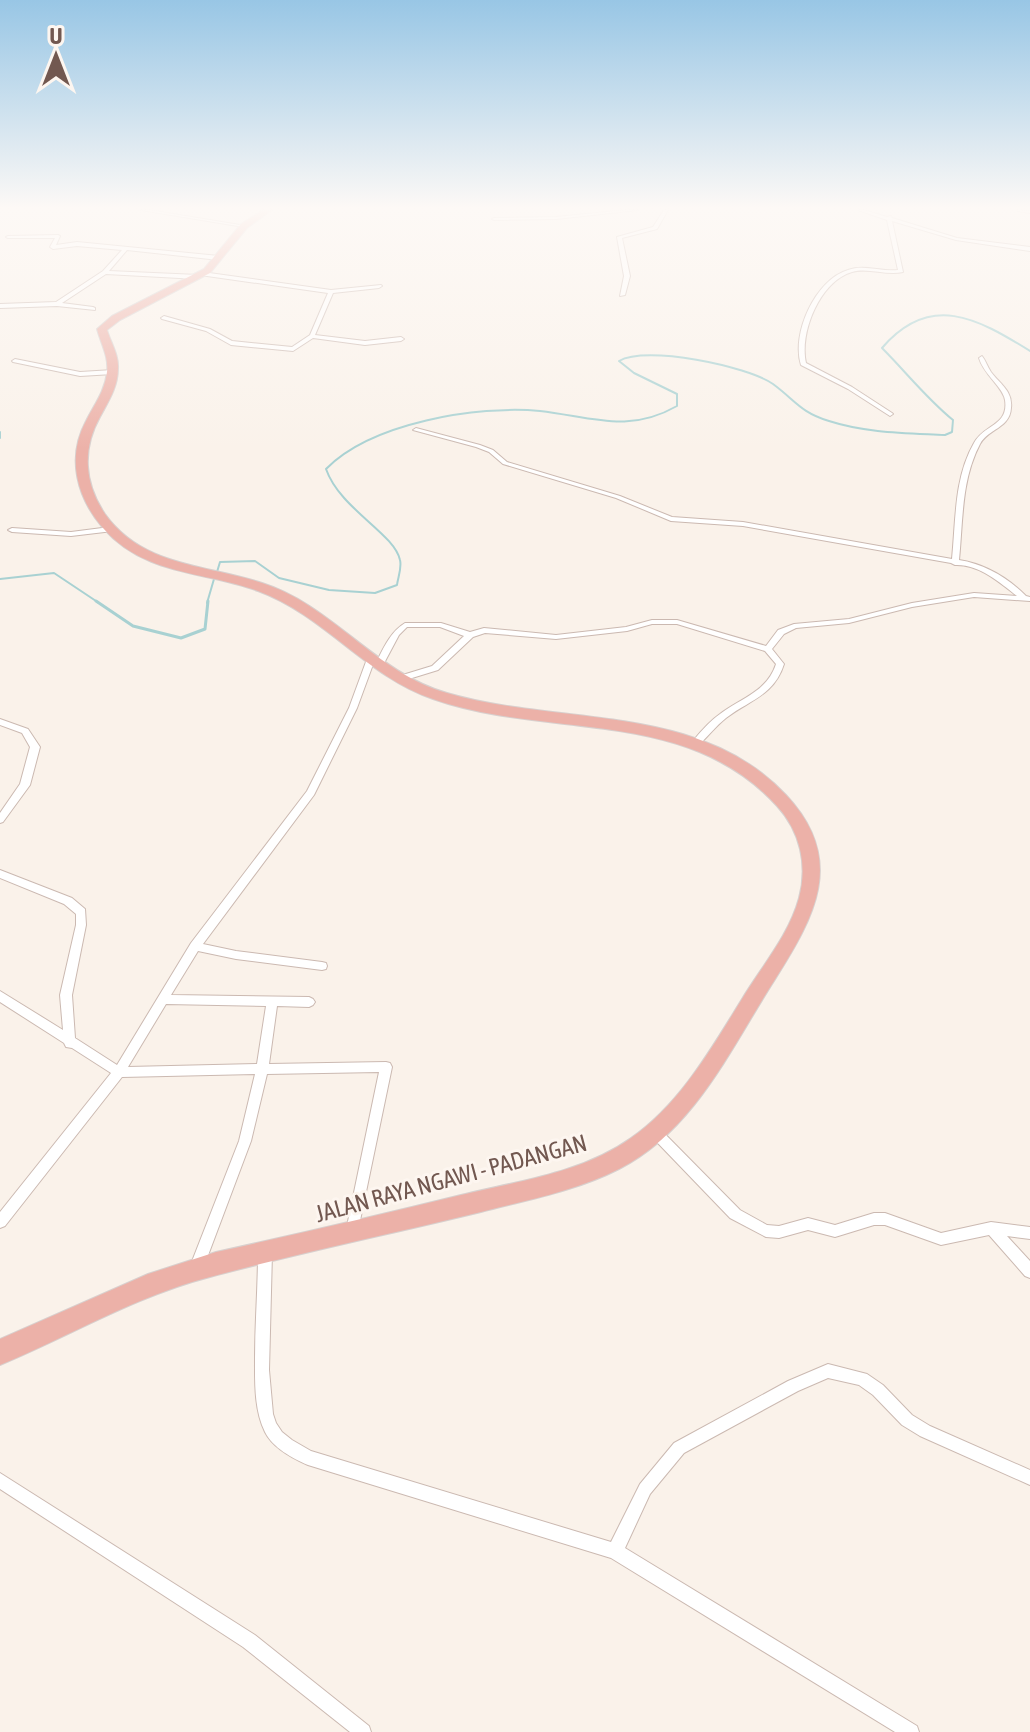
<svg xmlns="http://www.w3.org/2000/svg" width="1030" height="1732" font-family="'Asap Condensed',sans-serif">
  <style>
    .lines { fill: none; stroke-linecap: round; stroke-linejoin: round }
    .stream-far1 { stroke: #a8d1d2; stroke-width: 2 }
    .stream { stroke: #a8d1d2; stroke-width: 3 }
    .street-casing { stroke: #cbb9b1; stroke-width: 2 }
    .highway-casing { stroke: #d8d0ce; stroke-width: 2 }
    .street { fill: #fff; fill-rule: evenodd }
    .highway { fill: #ecb1a8; fill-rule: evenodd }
    .labels { text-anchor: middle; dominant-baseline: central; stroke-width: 6; stroke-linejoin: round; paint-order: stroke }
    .street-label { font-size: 24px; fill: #725850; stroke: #fdf6f0 }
  </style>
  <rect width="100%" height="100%" fill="#faf2ea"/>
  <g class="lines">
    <path class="stream-far1" d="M0,432v6
      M217,572l3,-10 35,-1 24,17 50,12 46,3 22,-8c1,-8 5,-17 3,-25 -6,-27 -60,-51 -74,-91 45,-46 151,-64 214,-58 52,6 88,23 137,-5v-12l-43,-21 -15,-12c27,-16 128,5 154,23 23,17 27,28 56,37 37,12 77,12 116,14l7,-3 1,-12c-26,-21 -47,-48 -71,-72 48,-56 95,-30 148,3
      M0,579l54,-6 45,30
      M207,603l7,-24"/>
    <path class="stream" d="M96,601l37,25 48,12 24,-9 3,-28"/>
    <defs>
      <path id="street" d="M141,210h8l97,16 -2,1z
        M626,210h12l-82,9 -62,1 -2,-1 2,-1 62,-1z
        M664,210h4l-11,19 -35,9 8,38 -5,19 -5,1 4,-20 -7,-39 36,-10z
        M858,210h6l23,7 4,-1 1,2 65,20 73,9v4l-74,-11 -64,-19 11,51c-17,4 -35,-5 -51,0 -32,9 -53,61 -46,91l46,24 40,26 1,1 -3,2 -42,-27 -47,-24c-10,-31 14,-85 47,-95 16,-6 33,2 50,0l-11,-50z
        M1018,210l12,1v2l-12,-2z
        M58,235l2,1 -4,9 21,-3 142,14 3,2 -3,2 -92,-10 -18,21 89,4 3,2 -3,2 -92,-5 -44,29 31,4 2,1v2l-38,-4 -57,2v-4l56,-2 47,-31 19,-21 -45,-4 -24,3 -3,-2 5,-9h-47l-2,-1 2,-1z
        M202,272l129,18 50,-5 1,1 -3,2 -46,5 -18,42 50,6 36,-4 3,2 -3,2 -36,4 -52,-7 -20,13 -62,-6 -25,-14 -44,-12 -1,-1 3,-2 46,13 22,12 60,6 18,-12 18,-42 -128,-18v-2z
        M982,356c4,5 5,10 9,16 9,12 22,19 20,36 -1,20 -23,21 -31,36 -19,36 -17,77 -21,116 26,4 49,18 67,36l4,1v4l-56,-4 -62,10 -63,16 -53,5 -12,6 -12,15 12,15c-10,32 -35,36 -58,54 -10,8 -18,18 -27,27l-3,1 -5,-3 2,-2c8,-10 17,-20 27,-27 21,-16 47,-22 56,-50l-11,-13 -88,-27h-25l-25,7 -71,8 -71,-6 -12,4 -35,33 -39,12 -4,-3 1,-2 36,-11 32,-30 -24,-9h-33l-8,8 -17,32 -3,1 -4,-3c8,-16 15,-33 30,-42h36l29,9 14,-4 72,7 70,-8 26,-7h25l89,26 12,-16 16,-6 55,-5 63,-16 62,-10 43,3c-18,-14 -38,-32 -62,-31l-4,-2 -208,-37 -72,-5 -55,-23 -113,-34 -14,-12 -13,-5 -63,-17 3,-2 64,17 13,5 14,12 113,34 52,21 71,5 209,37c4,-40 2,-81 22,-116 10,-19 35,-17 31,-43 -2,-13 -21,-25 -26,-42z
        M15,359l65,13 33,-2 3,2 -3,2 -33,2 -67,-14 -1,-1z
        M110,527h3v4l-42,5 -59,-4 -4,-2 4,-2 59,4z
        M371,656l4,3 -18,49 -43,87 -111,149 33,7 86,11 4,1 1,3 -1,3 -4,1 -86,-11 -38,-8 -27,44 138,2 4,2 2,3 -2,3 -4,2 -32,-1 -8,58 117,-2 4,1 2,4 -35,168 -5,2 -5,-2 -1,-4 33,-159 -112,2 -16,67 -50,133 -5,2 -5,-2 -2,-5 50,-128 16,-67 -133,3 -117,149 -5,2v-16l111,-139 -39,-25 -6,-1 -2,-4 -64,-41v-11l63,39 -3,-35 16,-70v-11l-12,-10 -64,-26v-8l72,28 13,11 1,16 -14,70 3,43 42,27 74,-122 116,-152 42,-83 18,-49zM166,1004l100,2 -9,58 -129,3z
        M0,719l28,10 12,18 -10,38 -27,37 -3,1v-10l20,-29 10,-37 -8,-14 -22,-8z
        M656,1128l4,1 80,81 27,15 12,1 29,-8 27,7 39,-12h11l56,20 50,-11 39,5v12l-23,-3 23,25v17l-5,-2 -36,-41 -48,10 -56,-20h-11l-39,12 -27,-7 -29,8 -13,-1 -36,-19 -78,-81 -2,-4 2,-4z
        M265,1247l5,1 2,5 -3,117 4,44 3,9 6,9 10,8 19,11 300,91 29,-58 34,-41 114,-62 40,-17 39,10 16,11 29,30 18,11 100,44v15l-110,-49 -18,-11 -29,-30 -14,-10 -31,-7 -30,13 -114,62 -34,41 -25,54 292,178 2,6h-24l-284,-174 -303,-93c-16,-7 -35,-17 -43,-33 -11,-22 -10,-50 -10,-74 0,-35 3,-70 3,-105l2,-5z
        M0,1473l255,162 114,91 2,6h-21l-107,-85 -243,-158z"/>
      <path id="highway" d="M263,210h9l-25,18 -37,45 -90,47 -13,10c4,13 12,25 11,39 0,18 -10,33 -18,48 -18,32 -16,66 5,97 38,53 100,50 157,69 70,22 114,90 185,110 112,33 252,9 339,102 61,65 29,121 -12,186 -43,67 -80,150 -155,188 -43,22 -92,31 -138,43 -90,22 -182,41 -271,65 -74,19 -140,59 -210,88v-26l148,-65 68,-22c82,-18 164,-37 245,-57 57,-14 121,-22 170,-57 49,-34 80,-89 111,-139 20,-33 47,-64 57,-101 9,-33 1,-67 -22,-92 -91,-100 -228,-66 -344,-107 -66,-22 -109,-84 -175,-108 -54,-20 -113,-15 -155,-63 -26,-30 -37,-70 -17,-107 8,-16 19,-30 21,-49 2,-15 -6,-28 -10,-43l15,-13 92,-47 37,-45z"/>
    </defs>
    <use href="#street" class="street-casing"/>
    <use href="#highway" class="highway-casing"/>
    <use href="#street" class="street"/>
    <use href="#highway" class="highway"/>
  </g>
  <linearGradient id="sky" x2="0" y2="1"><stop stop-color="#98c6e5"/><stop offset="0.46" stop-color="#fdf9f6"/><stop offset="1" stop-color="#fdf9f6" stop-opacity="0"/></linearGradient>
  <rect width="1030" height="452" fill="url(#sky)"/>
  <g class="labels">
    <g class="street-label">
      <text transform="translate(451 1178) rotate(-15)">JALAN RAYA NGAWI - PADANGAN</text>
    </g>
  </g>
  <g transform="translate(56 56)" stroke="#fdf6f0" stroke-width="6" paint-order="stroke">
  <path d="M0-6L14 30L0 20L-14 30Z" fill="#725850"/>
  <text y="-12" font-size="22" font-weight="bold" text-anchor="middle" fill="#725850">U</text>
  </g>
</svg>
